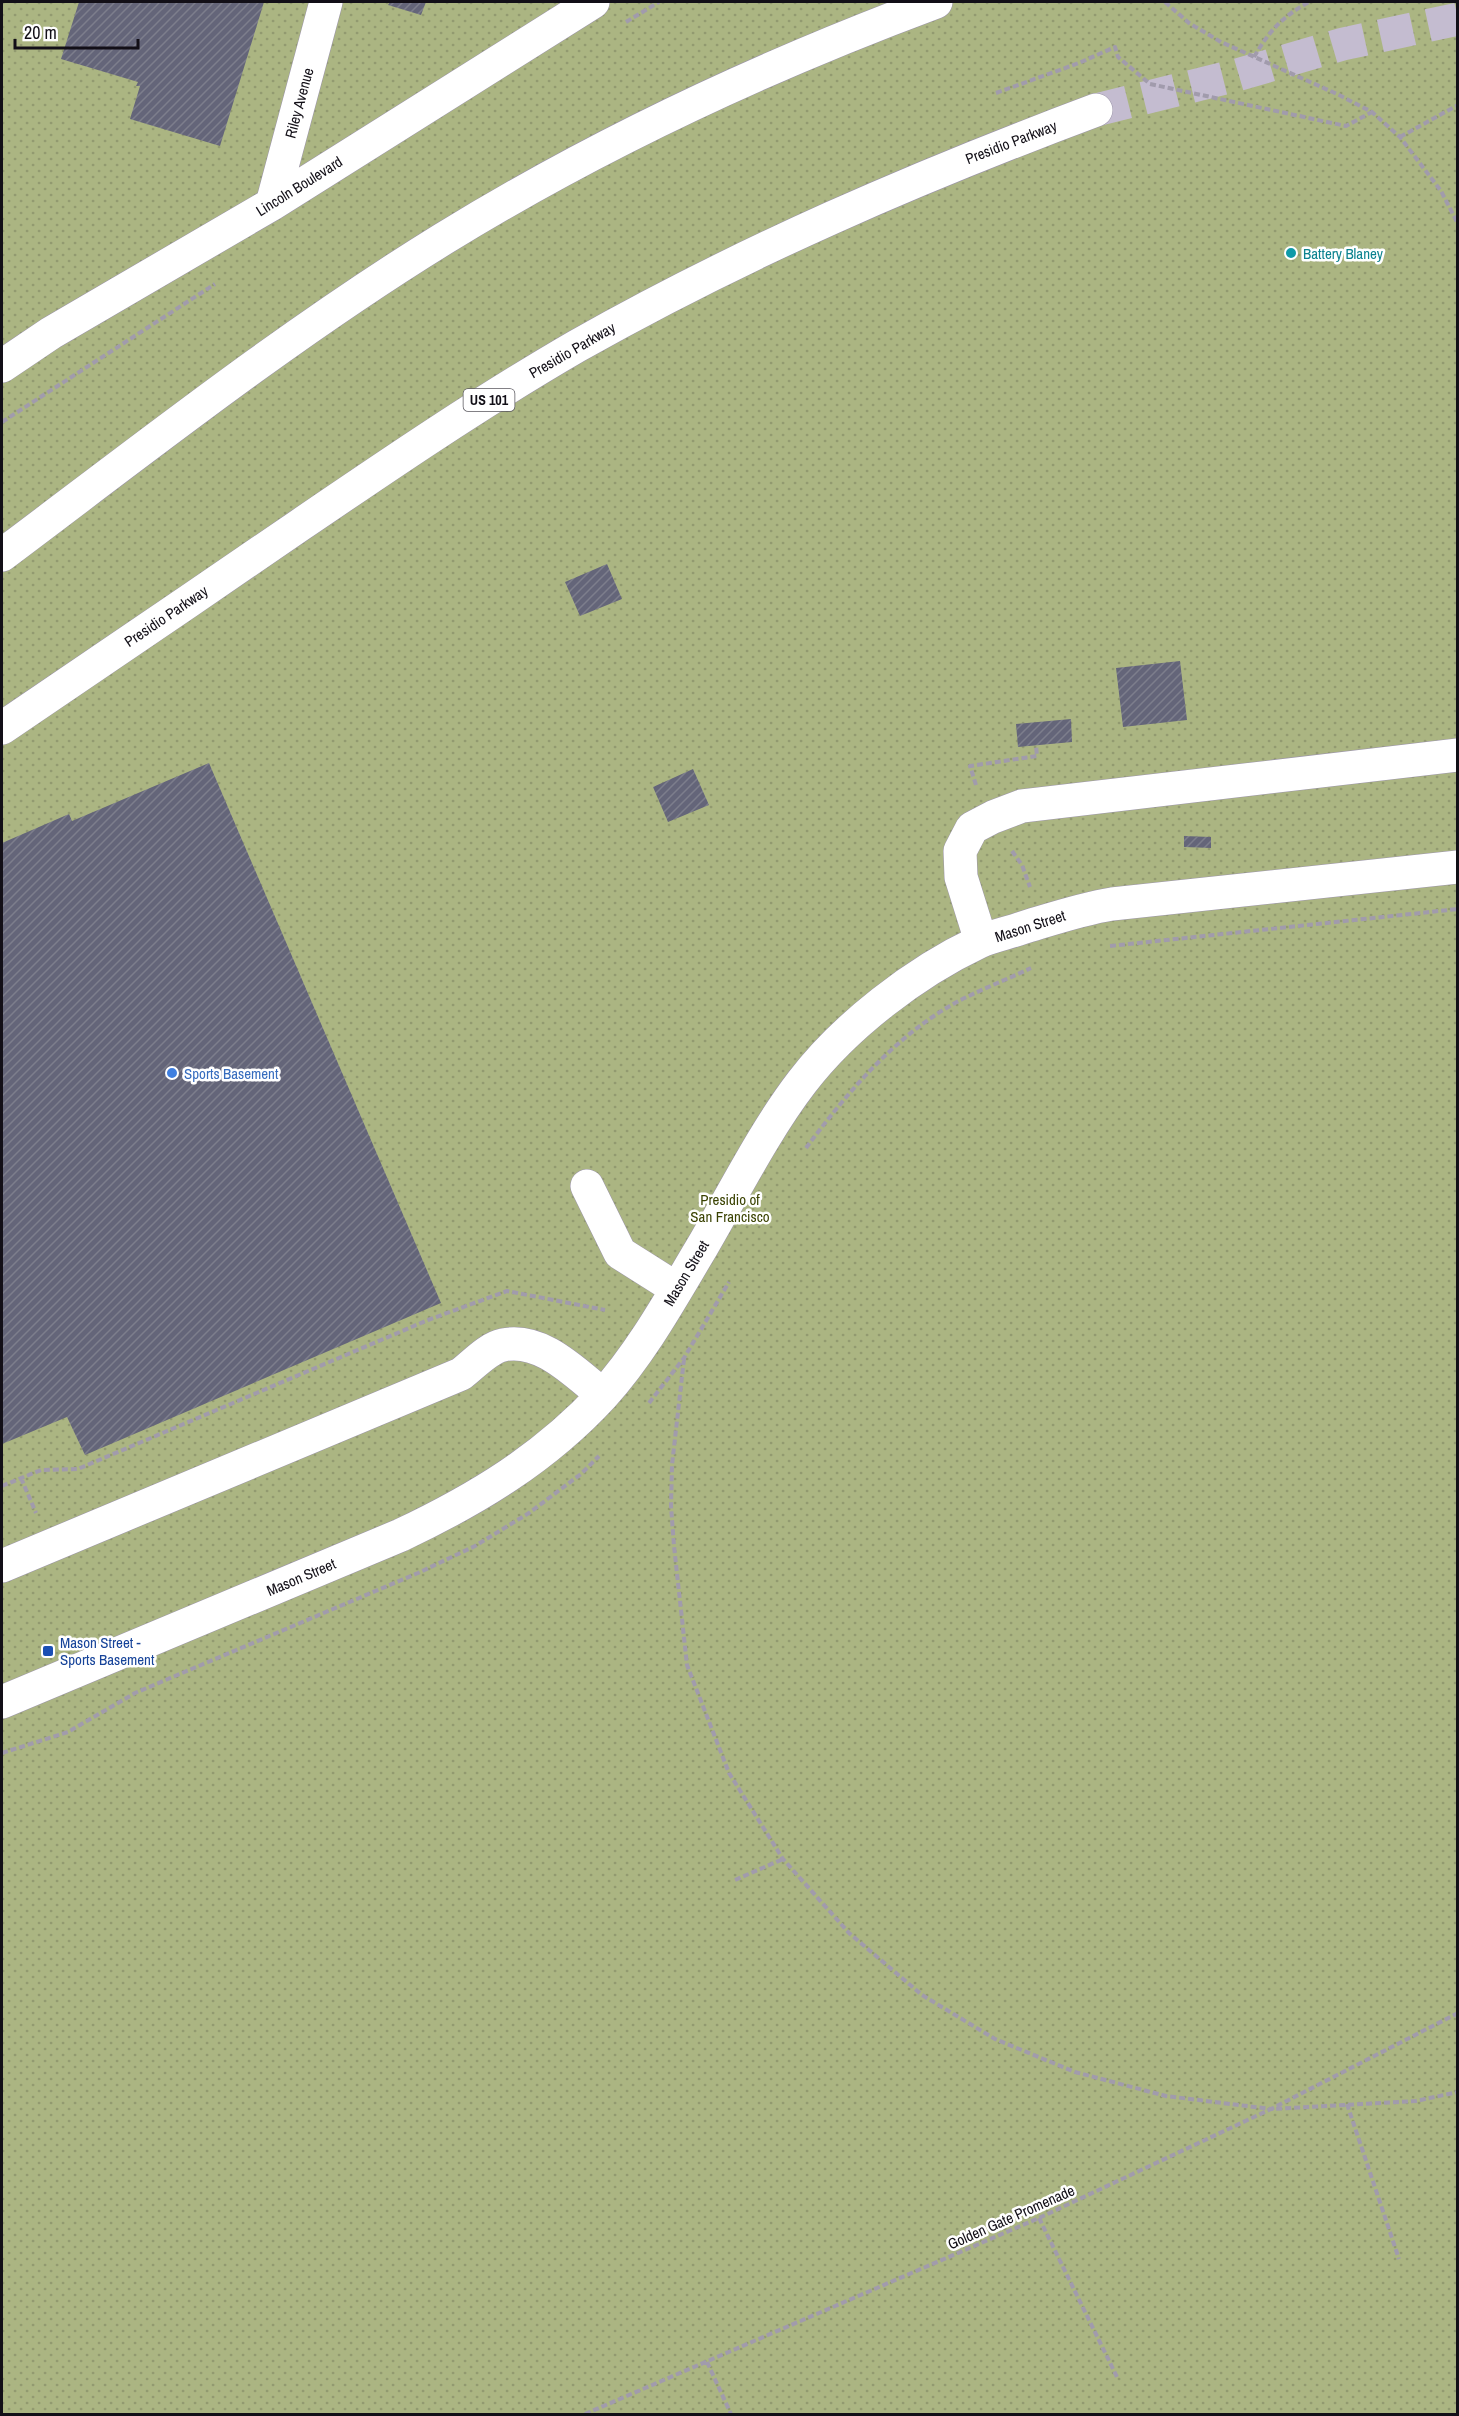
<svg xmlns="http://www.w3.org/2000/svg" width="1459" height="2416" font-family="'Archivo Narrow',sans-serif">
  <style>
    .park { fill: url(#park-dots) }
    .building { fill: url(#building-hatch) }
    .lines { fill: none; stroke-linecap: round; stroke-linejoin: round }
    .highway-tunnel { stroke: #c4bcd0; stroke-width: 33; stroke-dasharray: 33 16; stroke-linecap: butt }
    .minor-casing { stroke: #9c95a9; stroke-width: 34 }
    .highway-casing { stroke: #9c95a9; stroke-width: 34 }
    .path { stroke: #a19bac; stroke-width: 4; stroke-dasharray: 6 3; stroke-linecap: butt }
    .minor { stroke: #fff; stroke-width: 33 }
    .highway { stroke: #fff; stroke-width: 33 }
    .culture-dot { fill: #0f9aa8; stroke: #fff; stroke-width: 2 }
    .shop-dot { fill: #3f7fe0; stroke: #fff; stroke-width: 2 }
    .transit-dot { fill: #1a4fb4; stroke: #fff; stroke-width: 2 }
    .labels { text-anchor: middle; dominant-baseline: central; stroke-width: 5; stroke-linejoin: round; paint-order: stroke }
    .shield { fill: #fff; stroke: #59575d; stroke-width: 1.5 }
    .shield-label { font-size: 14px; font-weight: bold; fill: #120f17 }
    .street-label { font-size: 15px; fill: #120f17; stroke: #fff }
    .culture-label { font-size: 15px; fill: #0d838f; stroke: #fff; text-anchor: start }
    .shop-label { font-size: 15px; fill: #366cbe; stroke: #fff; text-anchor: start }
    .park-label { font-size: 15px; fill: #3a4202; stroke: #fff }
    .transit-label { font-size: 15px; fill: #164399; stroke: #fff; text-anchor: start }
  </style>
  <defs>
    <pattern id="park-dots" width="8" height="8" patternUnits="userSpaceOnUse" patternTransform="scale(1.5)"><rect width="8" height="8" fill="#abb582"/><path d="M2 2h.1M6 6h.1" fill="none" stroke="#929a70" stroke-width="1.8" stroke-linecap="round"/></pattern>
    <pattern id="building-hatch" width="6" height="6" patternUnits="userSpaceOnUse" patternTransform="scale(1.5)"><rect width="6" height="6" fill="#646579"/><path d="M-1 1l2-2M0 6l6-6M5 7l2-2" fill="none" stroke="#7d7e8c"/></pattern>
  </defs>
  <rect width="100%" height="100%" fill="#e3dbf1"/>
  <path class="park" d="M2,2h1455v2412h-1455z"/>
  <path class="building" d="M79,2h185l-44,144 -90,-27 10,-33h-4l2,-4 -77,-23z
    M390,2h36l-5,13 -33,-10z
    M607,564l15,35 -42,17 -15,-34z
    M1180,661l7,59 -64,7 -7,-59z
    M1071,719l1,23 -54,5 -2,-23z
    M209,763l232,540 -356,152 -18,-38 -65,27v-601l67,-29 3,7z
    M693,769l16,36 -41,17 -15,-35z
    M1184,836l27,1v11l-27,-1z"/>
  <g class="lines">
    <path class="highway-tunnel" d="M1096,110l141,-35 106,-31 115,-25"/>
    <defs>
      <path id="minor" d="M272,204l54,-202
        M2,366l49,-33 221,-129 321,-202
        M981,941l-20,-64 -1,-26 12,-23 21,-11 29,-11 436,-51
        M587,1186l33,67 57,36
        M2,1566l459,-192c12,-9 27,-26 42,-29 39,-8 72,28 100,50
        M2,1702l399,-167c76,-36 144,-77 202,-140 39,-43 69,-98 99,-148 31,-53 63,-117 100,-165 43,-56 113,-110 177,-140 13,-6 29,-9 43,-14 30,-9 59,-19 90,-24l346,-37"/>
      <path id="highway" d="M2,555c144,-108 287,-221 441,-316 156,-96 321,-173 493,-237
        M2,728c99,-67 199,-135 298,-203 91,-62 182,-124 277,-179 166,-94 340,-169 519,-236"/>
    </defs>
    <use href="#minor" class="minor-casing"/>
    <use href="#highway" class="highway-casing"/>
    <path class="path" d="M1165,2l24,21 32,19 116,52 35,18 28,25 41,54 17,33
      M626,22l33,-20
      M1254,57c16,-27 28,-40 55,-55
      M996,93l83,-30 36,-16 3,10 32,27 196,42 26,-14
      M1400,137l58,-32
      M2,422l213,-138
      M976,785l-6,-19 67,-10 -1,-10
      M1012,851l10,14 8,22
      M1110,946l348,-37
      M806,1148c41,-55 88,-111 149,-145 24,-13 51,-23 76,-35
      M684,1359l-12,106 -1,41 3,40 13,119 42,108 54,86 66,74 73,62 73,44 80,33 91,24 105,13 187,-96
      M649,1403l35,-45 45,-76
      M21,1478l15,35
      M2,1486l39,-16 37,-1 350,-149 79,-29 98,19
      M2,1753l66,-21 67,-39 283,-120 57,-27 54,-33 52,-39 18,-18
      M735,1880l48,-21
      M1347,2104l52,155
      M1039,2218l79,161
      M707,2362l24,52
      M585,2414l454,-196 232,-109 145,-8 42,-9"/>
    <use href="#minor" class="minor"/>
    <use href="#highway" class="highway"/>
  </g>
  <circle class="culture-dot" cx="1291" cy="253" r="6"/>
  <circle class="shop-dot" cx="172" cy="1073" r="6"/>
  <rect class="transit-dot" x="42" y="1645" width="12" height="12" rx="3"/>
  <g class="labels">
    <rect class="shield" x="463.5" y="389" width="51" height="22" rx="4.5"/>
    <g class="shield-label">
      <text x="489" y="400">US 101</text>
    </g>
    <g class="street-label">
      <text transform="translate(299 103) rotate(-75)">Riley Avenue</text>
      <text transform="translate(1011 142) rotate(-21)">Presidio Parkway</text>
      <text transform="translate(299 186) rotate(-32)">Lincoln Boulevard</text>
      <text transform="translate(572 350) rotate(-30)">Presidio Parkway</text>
      <text transform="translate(166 616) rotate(-34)">Presidio Parkway</text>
      <text transform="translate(1030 926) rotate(-18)">Mason Street</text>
      <text transform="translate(686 1273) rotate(-59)">Mason Street</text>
      <text transform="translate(301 1577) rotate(-23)">Mason Street</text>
      <text transform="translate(1011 2217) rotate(-24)">Golden Gate Promenade</text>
    </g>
    <g class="culture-label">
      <text x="1303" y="253">Battery Blaney</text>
    </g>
    <g class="shop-label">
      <text x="184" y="1073">Sports Basement</text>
    </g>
    <g class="park-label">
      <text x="730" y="1199">Presidio of<tspan x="730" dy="17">San Francisco</tspan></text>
    </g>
    <g class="transit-label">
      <text x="60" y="1642">Mason Street -<tspan x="60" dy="17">Sports Basement</tspan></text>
    </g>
  </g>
  <rect width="1459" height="2416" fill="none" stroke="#120f17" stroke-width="6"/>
  <path d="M15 39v9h123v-9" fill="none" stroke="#120f17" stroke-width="3"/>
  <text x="24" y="39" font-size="18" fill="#120f17" stroke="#ffffff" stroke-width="4.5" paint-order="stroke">20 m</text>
</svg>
